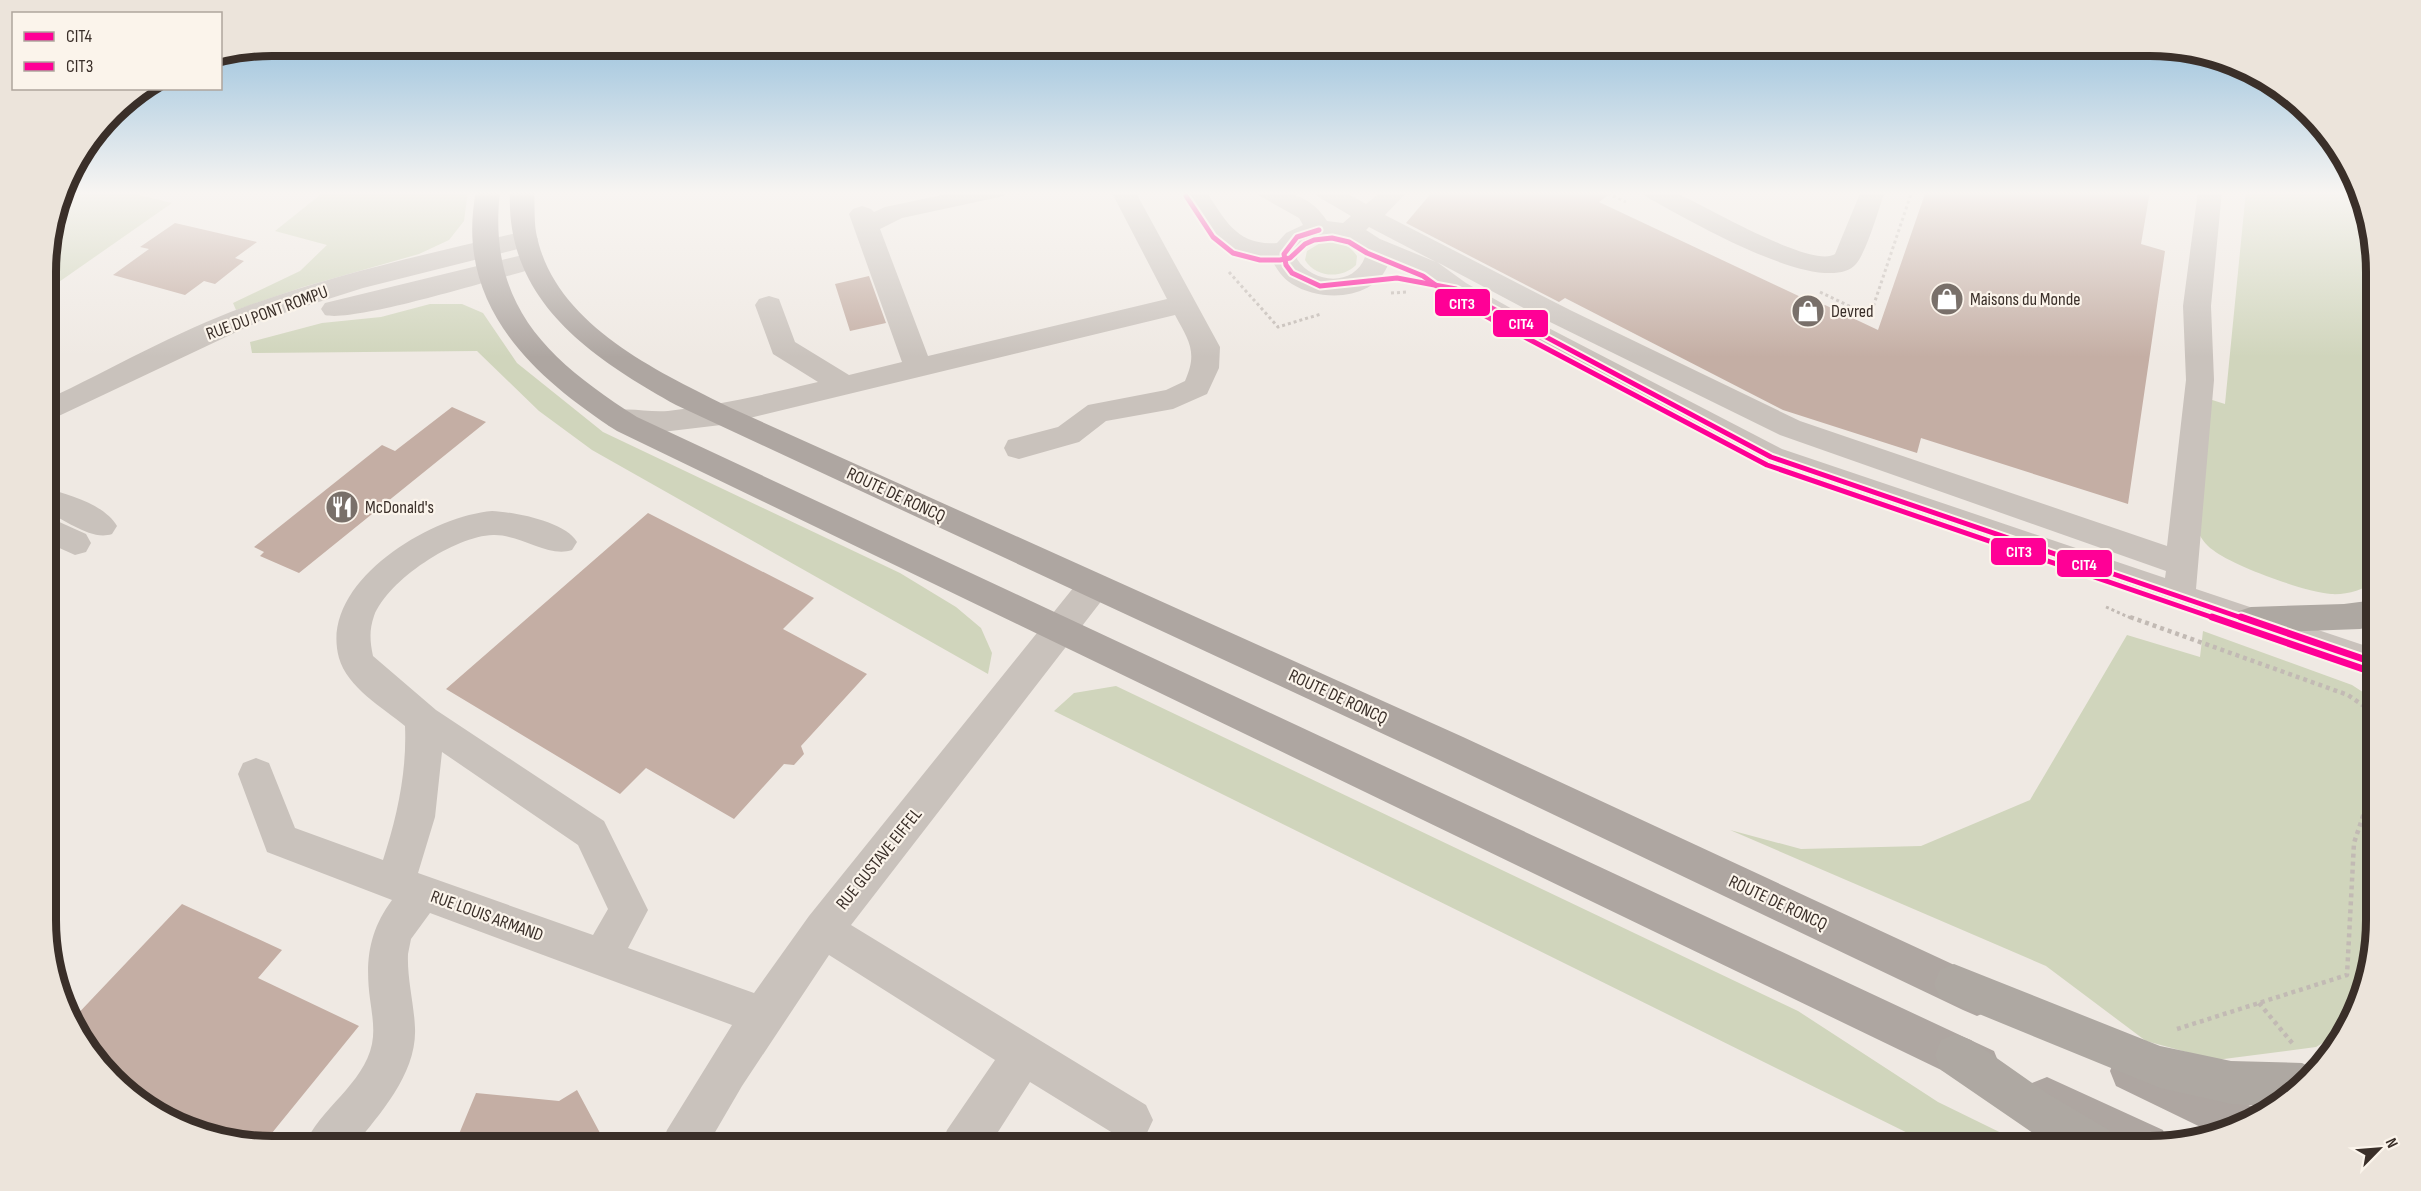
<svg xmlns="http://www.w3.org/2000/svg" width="2421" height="1191" font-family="'Sofia Sans Condensed',sans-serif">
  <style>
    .green { fill: #d0d5bc }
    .building { fill: #c4aea4 }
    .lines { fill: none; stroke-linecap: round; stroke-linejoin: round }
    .path-far1 { stroke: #c2bab4; stroke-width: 3; stroke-dasharray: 3 3; stroke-linecap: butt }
    .path { stroke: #c2bab4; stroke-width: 4.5; stroke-dasharray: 4 4; stroke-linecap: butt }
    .minor { fill: #c9c2bc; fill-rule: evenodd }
    .major { fill: #aea6a1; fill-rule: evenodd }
    .highway { fill: #aea8a2; fill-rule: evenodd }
    .bus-1-far1-casing { stroke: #fbf4eb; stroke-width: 9 }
    .bus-1-casing { stroke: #fbf4eb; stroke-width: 11 }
    .bus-2-far1-casing { stroke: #fbf4eb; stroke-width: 9 }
    .bus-2-casing { stroke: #fbf4eb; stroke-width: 11 }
    .bus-1-far1 { stroke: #ff0096; stroke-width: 5 }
    .bus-1 { stroke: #ff0096; stroke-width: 7 }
    .bus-2-far1 { stroke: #ff0096; stroke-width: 5 }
    .bus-2 { stroke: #ff0096; stroke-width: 7 }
    .labels { text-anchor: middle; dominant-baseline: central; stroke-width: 4.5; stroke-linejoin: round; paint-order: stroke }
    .poi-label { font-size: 18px; fill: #3a2f29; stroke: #fbf4eb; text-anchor: start }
    .street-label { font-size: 18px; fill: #3a2f29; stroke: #fbf4eb }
    .rim { fill: none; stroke: #3a2f29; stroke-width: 8 }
    .line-badge { stroke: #fbf4eb; stroke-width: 2 }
    .badge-label { font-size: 16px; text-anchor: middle; font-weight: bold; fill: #fff }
  </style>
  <rect width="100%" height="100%" fill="#efe9e3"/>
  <path class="green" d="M63,191h60l49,12 -126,88v-35z
    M325,191h143l-4,30 -15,19 -30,14 -116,33 -67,23 -3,-7 67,-32 27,-26 -52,-14z
    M2246,191h114l14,51 1,339c-11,9 -29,14 -44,13 -26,-2 -98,-28 -118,-44 -8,-5 -13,-14 -17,-22l13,-129 16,5z
    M1322,242c14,0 27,1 35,14l-1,9c-14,14 -40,13 -51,-5l2,-9z
    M430,304h32l21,9 34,50 86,69 297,141 56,34 25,21 11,25 -4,21 -396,-224 -53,-39 -62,-60 -225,2 -2,-11 72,-19 59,-6z
    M2203,631l149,54 23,15 1,185 -5,57 -18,77 -7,10 -30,18 -100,13 -70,-19 -100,-75 -316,-136 71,19 120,-3 109,-46 97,-165 73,22z
    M1116,686l682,325 140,91 90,44h-94l-880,-435 20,-18z"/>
  <path class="building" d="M1433,191h180l-14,11 223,105 3,-2 53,25 48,-139h224l-9,53 24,7 -37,253 -207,-66 -4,15 -134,-43 -218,-112 -6,4 -153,-79z
    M175,223l82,19 -22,16 9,3 -29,23 -11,-3 -19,14 -72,-20 36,-26 -9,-2z
    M869,276l17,47 -36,8 -15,-47z
    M452,407l34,15 -187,151 -39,-17 4,-4 -10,-5 128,-102 13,6z
    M648,513l166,85 -31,31 84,45 -66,72 3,8 -10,11 -10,-1 -50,55 -88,-51 -26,26 -174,-105z
    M182,904l100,46 -24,28 101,48 -96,118 -91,-21 -80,-66 -21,-36z
    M577,1090l30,56h-153l22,-53 83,8z"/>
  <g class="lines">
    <path class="path-far1" d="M1602,191l24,11
      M1229,272l49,55 43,-13
      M1820,292l50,24 42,-125
      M1391,293l17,-1
      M2106,607l27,12"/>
    <path class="path" d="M2130,617l218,78 19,13 8,10
      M2259,1003l34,41
      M2177,1029l170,-54 7,-132 22,-66"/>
    <path class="minor" d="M961,191h46l-3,5 -102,22 -22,11 48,127 239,-57 -56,-108h24l85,156 -1,21 -12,26 -34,15 -67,12 -27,21 -60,17 -11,-3 -4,-8 4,-8 50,-13 30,-22 78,-15 19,-9c13,-29 4,-40 -10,-66l-454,110 -59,7 -53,-6 -5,-7 5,-7c19,-6 39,1 59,-1 51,-6 100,-17 150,-29l-45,-28 -18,-49 4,-6 10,-3 10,3 16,43 54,33 53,-13 -53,-148 4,-5 9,-3 9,3 3,3 11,-5z
      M1182,191h24c19,29 31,55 71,52l9,-10 17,-8 -4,-7 -39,-22 -3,-5c30,0 53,3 70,30l16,2 8,-7 -34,-20 -3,-5h29l23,13 16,-13h26l-23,24 185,95 230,111 367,125 19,-166 -3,-74 15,-115h24l-11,115 3,74 -18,209 179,60v28l-615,-212 -266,-143 -48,-27 -28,-21 -29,-12c-12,38 -67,41 -97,22 -10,-6 -15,-15 -21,-25 -44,3 -72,-32 -89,-68zM1369,227l67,35 -56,-23 -14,-9zM1333,237c13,2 26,7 32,20 -11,30 -52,27 -68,2 3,-19 19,-22 36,-22zM1437,262l113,60 230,113 386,136 -1,7 -383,-129 -268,-139 -48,-27z
      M1642,191c9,0 23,-3 32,1 27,11 138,78 161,62l26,-63h24c-6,17 -18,60 -29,73 -31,35 -162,-41 -195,-59l-16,-9z
      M525,231l9,2 4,6 -4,6 -171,43 -101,32 -216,102v-22c66,-31 129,-68 198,-93 91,-33 187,-54 281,-76z
      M531,253l9,2 4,6 -4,6c-39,10 -185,56 -215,48l-4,-6 4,-6z
      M46,488c23,7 58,16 71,38l-5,8c-21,7 -45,-14 -66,-22z
      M492,511c23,1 74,11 85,31l-5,8c-24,8 -52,-16 -79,-15 -38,1 -105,45 -119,81 -5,14 -4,26 -1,40l63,54 168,111 44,89 -20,38 126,45 55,-77 273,-339 12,-4 12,4 4,9 -4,9 -255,330 295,180 7,15 -7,15 -15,7 -15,-7 -86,-53 -41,64h-48l6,-16 48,-70 -166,-105 -87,131 -35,60h-46l6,-16 65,-105 -302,-112 -19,26 -3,15c-1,25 6,49 7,74 2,45 -34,85 -61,118h-50c15,-37 60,-62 68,-102 3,-15 0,-30 -2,-45 -5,-38 -1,-68 22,-99l-125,-48 -29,-78 5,-11 13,-5 13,5 26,65 88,32c14,-43 24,-88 22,-134 -22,-18 -58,-39 -66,-68 -21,-75 91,-142 153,-147zM442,752l136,93 30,64 -15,26 -175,-62 17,-56z
      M46,516l40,18 5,9 -5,9 -11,3 -29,-13z"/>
    <path class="major" d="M476,191h24c-13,115 48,169 137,226l1357,634 6,15 -6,15 -15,6 -15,-6 -1347,-650c-86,-56 -163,-127 -141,-240z
      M510,191h24c1,13 0,28 2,41 17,92 121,139 195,176l732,329 528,245 6,14 -6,14 -14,6 -14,-6 -526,-251 -761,-354c-86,-48 -171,-105 -166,-214z
      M2131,1050l126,59 3,6 -43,20 -101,-49 -6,-15 6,-15z
      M2047,1077l116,53 5,15 -69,1 -67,-33 -6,-15 6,-15z"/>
    <path class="highway" d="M2375,600v26l-15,3 -109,4 -12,-4 -5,-9 5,-9 12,-4 93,-3z
      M1954,964l206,82 71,15 71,2 16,8 -41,36 -46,-3 -71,-16 -220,-90 -6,-14 6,-14z
      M1956,1034l15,6 77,54 61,36 6,16h-63l-111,-76 -6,-15 6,-15z"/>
    <defs>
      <path id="bus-1-far1" d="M1319,230l-22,7 -13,17 2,11 6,8 28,13 77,-8 59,11 315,168 474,162"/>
      <path id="bus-1" d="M2241,617l134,46"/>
      <path id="bus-2-far1" d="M1186,196l27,41 20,16 27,7h20l10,-2 15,-14 9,-4 18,-2 17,4 18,11 56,23 29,21 48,27 267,141 450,154"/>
      <path id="bus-2" d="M2212,617l160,55"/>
    </defs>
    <use href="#bus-1-far1" class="bus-1-far1-casing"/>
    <use href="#bus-1" class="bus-1-casing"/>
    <use href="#bus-2-far1" class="bus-2-far1-casing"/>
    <use href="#bus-2" class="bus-2-casing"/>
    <use href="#bus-1-far1" class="bus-1-far1"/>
    <use href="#bus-1" class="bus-1"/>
    <use href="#bus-2-far1" class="bus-2-far1"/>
    <use href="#bus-2" class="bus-2"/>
  </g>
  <linearGradient id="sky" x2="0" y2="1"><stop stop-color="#8ab9d9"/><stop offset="0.54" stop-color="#f8f5f2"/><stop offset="1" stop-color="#f8f5f2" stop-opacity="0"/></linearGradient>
  <rect width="2421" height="357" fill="url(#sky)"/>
  <defs>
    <symbol id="shop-disc" viewBox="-11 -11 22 22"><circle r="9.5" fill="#79706a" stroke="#fbf4eb"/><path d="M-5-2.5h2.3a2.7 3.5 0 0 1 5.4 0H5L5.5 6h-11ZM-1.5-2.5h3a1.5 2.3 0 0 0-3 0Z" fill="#fff"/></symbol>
    <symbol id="restaurant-disc" viewBox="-11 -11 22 22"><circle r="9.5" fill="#79706a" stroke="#fbf4eb"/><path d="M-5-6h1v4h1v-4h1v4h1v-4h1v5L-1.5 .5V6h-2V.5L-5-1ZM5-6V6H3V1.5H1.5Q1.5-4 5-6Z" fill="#fff"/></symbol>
  </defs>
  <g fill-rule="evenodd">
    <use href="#shop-disc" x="1928" y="280" width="38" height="38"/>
    <use href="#shop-disc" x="1789" y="292" width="38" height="38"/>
    <use href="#restaurant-disc" x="323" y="488" width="38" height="38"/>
  </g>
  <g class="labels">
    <g class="poi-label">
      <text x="1970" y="299">Maisons du Monde</text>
      <text x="1831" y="311">Devred</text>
      <text x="365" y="507">McDonald's</text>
    </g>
    <g class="street-label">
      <text transform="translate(267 313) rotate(-20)">RUE DU PONT ROMPU</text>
      <text transform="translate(896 495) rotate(25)">ROUTE DE RONCQ</text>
      <text transform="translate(1338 697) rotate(25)">ROUTE DE RONCQ</text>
      <text transform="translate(879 859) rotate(-51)">RUE GUSTAVE EIFFEL</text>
      <text transform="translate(1778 903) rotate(25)">ROUTE DE RONCQ</text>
      <text transform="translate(487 916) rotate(20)">RUE LOUIS ARMAND</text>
    </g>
  </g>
  <path d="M0 0H2421V1191H0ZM272 56H2150A216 216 0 0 1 2366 272V920A216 216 0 0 1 2150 1136H272A216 216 0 0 1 56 920V272A216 216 0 0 1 272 56Z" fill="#ece4db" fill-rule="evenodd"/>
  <path class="rim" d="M272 56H2150A216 216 0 0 1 2366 272V920A216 216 0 0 1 2150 1136H272A216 216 0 0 1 56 920V272A216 216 0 0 1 272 56Z"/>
  <g class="line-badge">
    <rect x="1434" y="288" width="57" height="29" rx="6" fill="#ff0096"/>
    <rect x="1492" y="309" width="57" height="29" rx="6" fill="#ff0096"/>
    <rect x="1990" y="537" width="57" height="29" rx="6" fill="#ff0096"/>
    <rect x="2056" y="549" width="57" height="29" rx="6" fill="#ff0096"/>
  </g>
  <g class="badge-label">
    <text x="1462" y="309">CIT3</text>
    <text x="1521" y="329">CIT4</text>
    <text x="2019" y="557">CIT3</text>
    <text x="2084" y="570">CIT4</text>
  </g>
  <rect x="12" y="12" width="210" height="78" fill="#fbf4eb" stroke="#aea59d" stroke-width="1.5"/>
  <rect x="24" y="32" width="30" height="9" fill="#ff0096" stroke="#aea59d" stroke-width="1.5"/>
  <text x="66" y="42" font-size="18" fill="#3a2f29">CIT4</text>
  <rect x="24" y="62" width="30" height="9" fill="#ff0096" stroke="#aea59d" stroke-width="1.5"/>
  <text x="66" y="72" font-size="18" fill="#3a2f29">CIT3</text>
  <g transform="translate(2379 1149) rotate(65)" stroke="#fbf4eb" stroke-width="4.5" paint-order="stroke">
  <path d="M0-4.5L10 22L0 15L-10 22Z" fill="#3a2f29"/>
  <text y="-9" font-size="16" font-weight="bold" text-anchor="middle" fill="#3a2f29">N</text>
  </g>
</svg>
